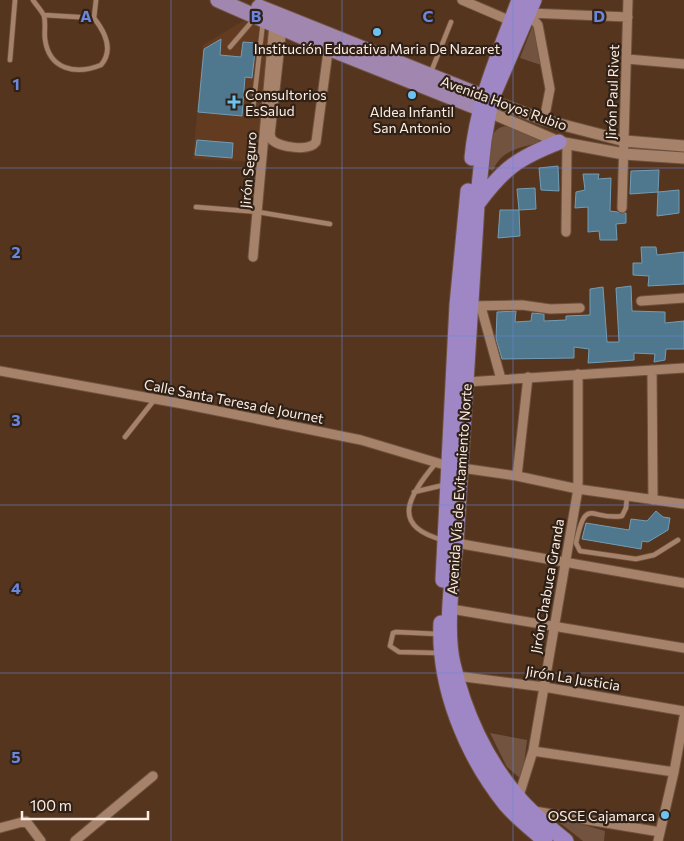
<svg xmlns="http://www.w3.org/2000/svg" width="684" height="841" font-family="Commissioner,sans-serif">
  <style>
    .built { fill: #623b20 }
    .green { fill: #72533f }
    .building { fill: #4f778e; stroke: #739db5 }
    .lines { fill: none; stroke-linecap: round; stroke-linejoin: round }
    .service-casing { stroke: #6d523f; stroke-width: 6 }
    .minor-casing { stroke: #6d523f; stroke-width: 11 }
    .tertiary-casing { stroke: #6d523f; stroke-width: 13 }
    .primary-casing { stroke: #6d523f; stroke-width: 17 }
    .trunk-casing { stroke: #6d523f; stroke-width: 17 }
    .service { stroke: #a7826a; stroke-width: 4.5 }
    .minor { stroke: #a7826a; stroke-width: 9 }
    .tertiary { stroke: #a7826a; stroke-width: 11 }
    .primary { stroke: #a186af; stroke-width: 15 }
    .trunk { stroke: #9f87c6; stroke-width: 15 }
    .grid { fill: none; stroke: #6b86dc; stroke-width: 1; stroke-opacity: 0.55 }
    .poi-dot { fill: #6cc3f2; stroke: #302117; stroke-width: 2 }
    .labels { text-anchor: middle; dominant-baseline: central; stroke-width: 4.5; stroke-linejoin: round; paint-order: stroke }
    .poi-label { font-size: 14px; fill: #fdede2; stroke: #302117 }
    .street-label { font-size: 14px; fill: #fdede2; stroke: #302117 }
    .grid-label { font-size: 16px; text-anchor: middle; font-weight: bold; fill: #6b86dc; stroke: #302117; stroke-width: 4.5; stroke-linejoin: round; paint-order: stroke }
  </style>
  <rect width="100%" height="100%" fill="#56351f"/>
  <path class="built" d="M248,18l28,12 -12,132 -71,-3 10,-114z"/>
  <path class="green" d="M533,25l4,1 7,40 -24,-8z
    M506,126l32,11 1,6c-19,4 -39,8 -46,28l-7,-3c3,-16 1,-40 20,-42z
    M490,733l37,7 -5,40 -15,-13z
    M550,815l55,16 -1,10h-21z"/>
  <path class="building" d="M221,39l-1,16 21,2 2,-15 13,1 -4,35 -7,-1 -3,39 -44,-4 6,-63z
    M197,140l36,3 -1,15 -37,-3z
    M558,166l1,25 -18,-1 -2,-22z
    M659,170l-1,22 -28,2 1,-23z
    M583,174h16l-1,5 13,-1 -1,33 16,2v10l-10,1 1,16h-17l-1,-9 -11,1v-25l-13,1 1,-16 9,-2z
    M535,188l1,21 -17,1 -2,-21z
    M679,190v23l-22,3 1,-24z
    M500,210h19l1,26 -22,2z
    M641,247h15l1,8 27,-3v32l-36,2 1,-10 -16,-1v-12h9z
    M631,286l1,25 33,1v11l19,-2v28h-18l-1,11 -11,2 1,-8 -21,-1v7l-46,3 1,-14 -15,-2v11l-72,1 -6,-20 1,-27 19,-1 -1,11 16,-1 1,-8 12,1v7l22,-1v-4l24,-1v-26l13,-2 4,55h12l-3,-54z
    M656,511l7,6 7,1 -2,12 -20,12 -6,-1 -1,8 -59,-10 4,-16 43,7 2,-11 16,2z"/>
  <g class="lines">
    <defs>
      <path id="service" d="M33,0c3,5 9,11 11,16 2,7 0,16 1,23 4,31 31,36 56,26 13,-15 4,-33 -7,-47l2,-18
        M44,15l50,3
        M230,47l25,-29
        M10,60l5,-60
        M431,72l20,-50
        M253,109l10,-87
        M196,207l62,5 72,12
        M125,437l30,-38
        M436,463c-27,32 -47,63 7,77
        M414,492l30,-7
        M627,496l-1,12 -4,8c-31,5 -36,-21 -46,27l4,8 56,8 18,-4 24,-15
        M438,634l-42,-2 -3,1 -3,13 9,6 40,1"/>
      <path id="minor" d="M462,0l49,21
        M528,13l10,12 12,64 -6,31
        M528,13l100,4
        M282,27l-12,108 2,5c8,7 37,12 44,2l13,-98
        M627,59l57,5
        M622,208l6,-208
        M566,232l1,-88
        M253,257l21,-233
        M641,301l43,-3
        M468,306l54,-1 28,4 30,-1
        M481,307l20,72
        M652,370l1,130
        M0,371l183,33 178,36 87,26 69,10 61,13 106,15
        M466,382l218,-14
        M517,476l11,-99
        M456,543l228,40
        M451,609l233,39
        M457,676l87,11 140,24
        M533,751l141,21
        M518,799l15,-48 45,-262v-115
        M534,811l126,21
        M0,828l26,-7 15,20
        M75,841l78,-65
        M658,841l16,-69 10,-55"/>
      <path id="tertiary" d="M491,100l53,20 81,21 59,5
        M489,112l70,30 65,12 60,4"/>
      <path id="primary" d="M218,0l110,48 161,64
        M259,7l232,93"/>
      <path id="trunk" d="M534,0l-43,100 -7,40 -7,65 -21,338c-4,35 -11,87 -3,121 11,48 33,96 65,133 13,16 32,31 48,44
        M472,158c5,-56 28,-106 47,-158
        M478,203c26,-35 40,-45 81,-61
        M443,580l14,-275 11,-114
        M441,623c-3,64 25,132 65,182 11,13 27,25 39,36"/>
    </defs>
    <use href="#service" class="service-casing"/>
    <use href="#minor" class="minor-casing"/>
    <use href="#tertiary" class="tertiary-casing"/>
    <use href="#primary" class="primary-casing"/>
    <use href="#trunk" class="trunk-casing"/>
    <use href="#service" class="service"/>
    <use href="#minor" class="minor"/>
    <use href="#tertiary" class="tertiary"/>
    <use href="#primary" class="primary"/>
    <use href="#trunk" class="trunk"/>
  </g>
  <path class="grid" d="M171,0v841M342,0v841M513,0v841M0,168h684M0,336h684M0,505h684M0,673h684"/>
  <g class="poi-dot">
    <circle cx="377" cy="32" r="5"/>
    <circle cx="412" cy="95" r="5"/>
    <path d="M231.5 94.5h5v5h5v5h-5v5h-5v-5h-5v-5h5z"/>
    <circle cx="665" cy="815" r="5"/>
  </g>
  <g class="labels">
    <g class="poi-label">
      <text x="377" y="48">Institución Educativa Maria De Nazaret</text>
      <text x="245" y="94" text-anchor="start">Consultorios<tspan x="245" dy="16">EsSalud</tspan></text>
      <text x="412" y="111">Aldea Infantil<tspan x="412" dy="16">San Antonio</tspan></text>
      <text x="655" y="815" text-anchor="end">OSCE Cajamarca</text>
    </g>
    <g class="street-label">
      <text transform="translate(612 92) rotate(-88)">Jirón Paul Rivet</text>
      <text transform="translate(504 103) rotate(20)">Avenida Hoyos Rubio</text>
      <text transform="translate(248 170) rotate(-85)">Jirón Seguro</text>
      <text transform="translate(234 401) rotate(11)">Calle Santa Teresa de Journet</text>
      <text transform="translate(459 489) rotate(-86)">Avenida Vía de Evitamiento Norte</text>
      <text transform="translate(547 586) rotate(-80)">Jirón Chabuca Granda</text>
      <text transform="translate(573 678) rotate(9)">Jirón La Justicia</text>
    </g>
  </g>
  <g class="grid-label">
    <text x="86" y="22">A</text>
    <text x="256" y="22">B</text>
    <text x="428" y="22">C</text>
    <text x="599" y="22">D</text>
    <text x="16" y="90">1</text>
    <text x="16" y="258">2</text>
    <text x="16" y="426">3</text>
    <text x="16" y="594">4</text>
    <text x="16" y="763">5</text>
  </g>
  <path d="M22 811v8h126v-8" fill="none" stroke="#fdede2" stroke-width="2.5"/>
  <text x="30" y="811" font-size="15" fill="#fdede2" stroke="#302117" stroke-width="4" paint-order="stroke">100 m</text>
</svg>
